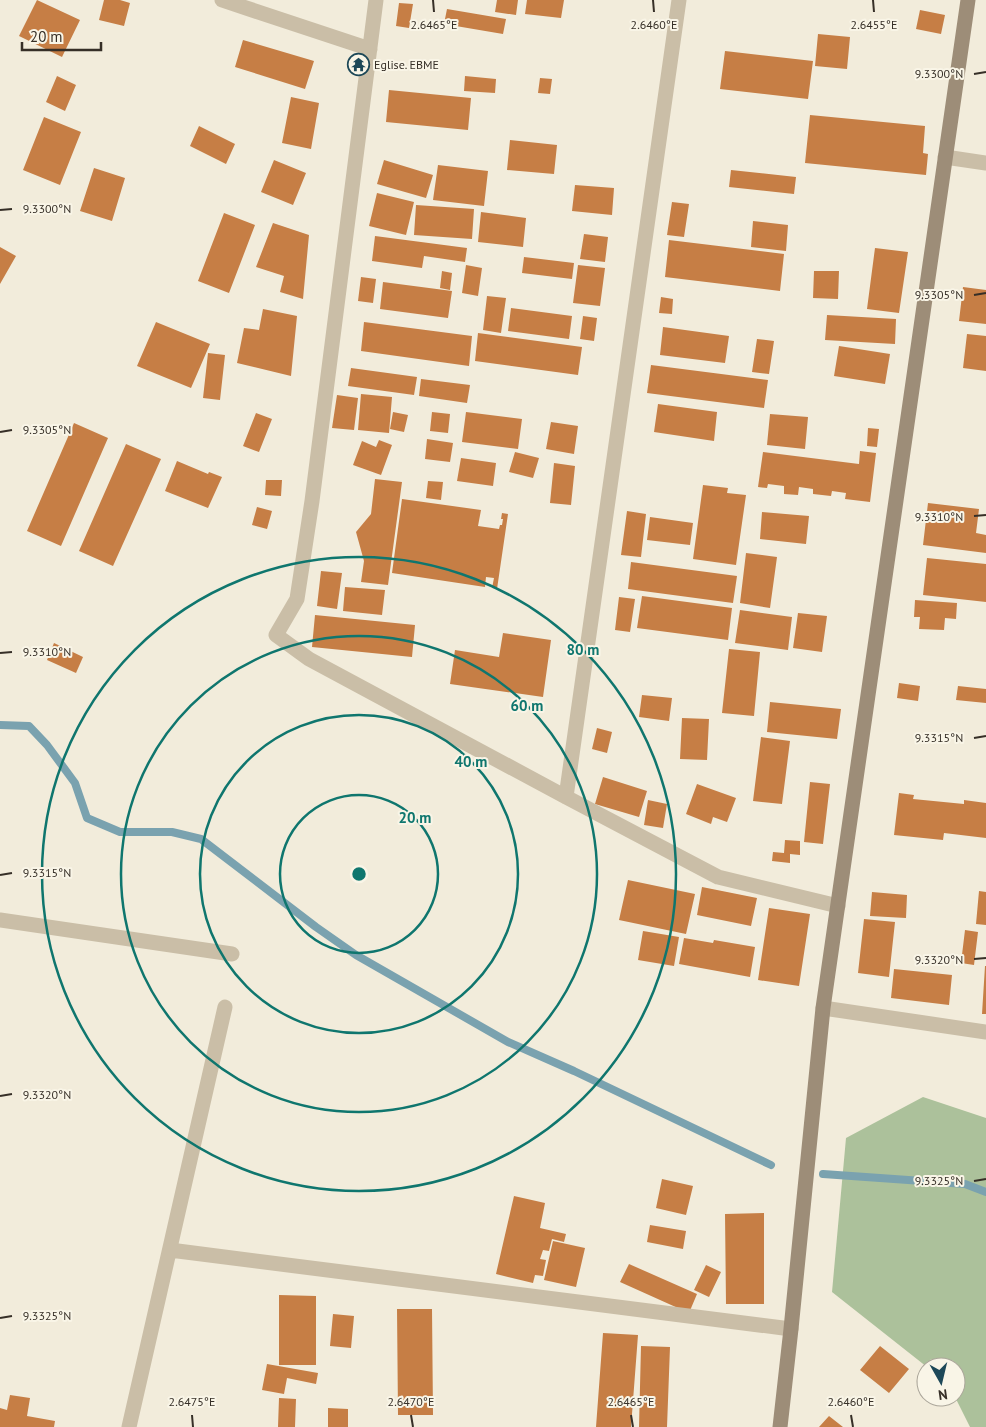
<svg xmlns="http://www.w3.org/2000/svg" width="986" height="1427" font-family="'PT Sans',sans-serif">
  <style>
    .green { fill: #acc19b }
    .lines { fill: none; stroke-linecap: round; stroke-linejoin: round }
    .stream { stroke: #7aa2af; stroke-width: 8 }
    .building { fill: #c67e45 }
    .street { stroke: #cabea7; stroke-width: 15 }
    .secondary { stroke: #9d8d78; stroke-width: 15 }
    .ticks { fill: none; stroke: #362f27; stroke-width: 2 }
    .ring { fill: none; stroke: #0f766e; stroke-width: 2.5 }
    .labels { text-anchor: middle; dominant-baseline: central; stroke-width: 4; stroke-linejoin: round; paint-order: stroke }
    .poi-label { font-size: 12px; fill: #362f27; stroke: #f9f5e7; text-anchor: start }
    .ticks-label { font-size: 12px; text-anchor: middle; fill: #362f27; stroke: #f9f5e7; stroke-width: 4; stroke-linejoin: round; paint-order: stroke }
    .centre { fill: #0f766e; stroke: #f9f5e7; stroke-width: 2.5 }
    .ring-label { font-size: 15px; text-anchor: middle; font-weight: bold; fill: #0f766e; stroke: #f9f5e7; stroke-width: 4; stroke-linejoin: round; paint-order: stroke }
  </style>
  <rect width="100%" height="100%" fill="#f2ecdb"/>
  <path class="green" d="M923,1097l63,21v309h-16l-15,-30 1,-30h-29l-95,-75 14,-154z"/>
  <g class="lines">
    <path class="stream" d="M0,725l29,1 18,19 28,38 12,35 33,14h52l29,7 115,88 40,28 152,87 66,29 197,94
      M823,1174l142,10 21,8"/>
  </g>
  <path class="building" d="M37,0l43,20 -18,37 -43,-21z
    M104,0h16l10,3 -6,23 -25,-6z
    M497,0h21l-2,15 -21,-3z
    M527,0h37l-3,18 -36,-4z
    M399,3l14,1 -4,24 -13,-2z
    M447,9l59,10 -3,15 -59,-10z
    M920,10l25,5 -4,19 -25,-5z
    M818,34l32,3 -3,32 -32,-3z
    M243,40l71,21 -9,28 -70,-22z
    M725,51l88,10 -5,38 -88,-10z
    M57,76l19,9 -11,26 -19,-9z
    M465,76l31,3 -1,14 -31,-2z
    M540,78l12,1 -2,15 -12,-1z
    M389,90l82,8 -3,32 -82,-8z
    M291,97l28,6 -8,46 -29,-6z
    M810,115l115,11 -2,27 5,1 -2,21 -121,-12z
    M44,117l37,15 -21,53 -37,-15z
    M199,126l36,18 -9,20 -36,-18z
    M510,140l47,5 -3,29 -47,-4z
    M274,160l32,13 -13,32 -32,-13z
    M384,160l49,15 -7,23 -49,-14z
    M438,165l50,6 -4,35 -51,-6z
    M94,168l31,10 -13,43 -32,-10z
    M731,170l65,7 -2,17 -65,-7z
    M575,185l39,3 -2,27 -40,-4z
    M377,193l37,9 -8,33 -37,-9z
    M672,202l17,2 -5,33 -17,-2z
    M416,205l58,4 -2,30 -58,-4z
    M481,212l45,6 -3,29 -45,-5z
    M224,213l31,12 -26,68 -31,-12z
    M753,221l35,4 -2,26 -35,-4z
    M273,223l36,12 -6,64 -23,-7 4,-16 -28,-9z
    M584,234l24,3 -3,25 -25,-3z
    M375,236l92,12 -2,14 -41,-6 -2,12 -50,-7z
    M669,240l115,14 -4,37 -115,-14z
    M0,247l16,9 -16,28z
    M875,248l33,4 -9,61 -32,-4z
    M524,257l50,6 -2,16 -50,-6z
    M466,265l16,3 -4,28 -16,-3z
    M578,265l27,3 -5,38 -27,-3z
    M442,271l10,2 -2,17 -10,-2z
    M814,271h25l-1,28 -25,-1z
    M361,277l15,2 -3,24 -15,-2z
    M383,282l69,9 -4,27 -68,-9z
    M963,287l23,3v34l-27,-3z
    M487,296l19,2 -5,35 -18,-3z
    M661,297l12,2 -1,15 -13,-1z
    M511,308l61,8 -3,23 -61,-8z
    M263,309l34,7 -6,60 -54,-13 7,-35 15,2z
    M827,315l69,4 -1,25 -70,-4z
    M583,316l14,2 -3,23 -14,-2z
    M156,322l54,22 -19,44 -54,-22z
    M364,322l108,14 -3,30 -108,-15z
    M663,327l66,9 -4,27 -65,-8z
    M478,333l104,14 -4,28 -103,-14z
    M967,334l19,2v35l-23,-3z
    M757,339l17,2 -5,33 -17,-2z
    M839,346l51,8 -5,30 -51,-8z
    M208,353l17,2 -5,45 -17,-2z
    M651,365l117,15 -4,28 -117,-15z
    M351,368l66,9 -3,18 -66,-9z
    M421,379l49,6 -3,18 -48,-7z
    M361,394l31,3 -3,36 -31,-3z
    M337,395l21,3 -4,32 -22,-2z
    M658,404l59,8 -3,29 -60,-9z
    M393,412l15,3 -4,17 -14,-3z
    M432,412l18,2 -2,19 -18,-2z
    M466,412l56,7 -4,30 -56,-7z
    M256,413l16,6 -13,33 -16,-6z
    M770,414l38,3 -3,32 -38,-4z
    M551,422l27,4 -4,28 -28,-5z
    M74,423l34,15 -47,108 -34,-15z
    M868,428l11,1 -2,18 -10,-1z
    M427,439l26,4 -3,19 -25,-3z
    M379,440l13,5 -11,30 -28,-10 9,-24 14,6z
    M126,444l35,15 -48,107 -34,-15z
    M860,451l16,2 -6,49 -25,-3 1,-6 -14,-2 -1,5 -18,-2v-5l-14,-2 -1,8 -14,-1v-8l-16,-2 -1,4 -9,-1 5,-35 96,12z
    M515,452l24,6 -6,20 -24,-6z
    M461,458l35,5 -3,23 -36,-5z
    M177,461l31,13 1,-2 13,5 -14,31 -43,-17z
    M554,463l21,3 -4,39 -21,-2z
    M375,479l27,3 -14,103 -27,-3 3,-21 -8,-29 15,-18z
    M266,480h16l-1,16 -16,-1z
    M428,481l15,1 -2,18 -15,-2z
    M703,485l25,3 -1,5 19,2 -10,70 -43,-6z
    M402,499l79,11 -3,16 21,3 1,-4h2l1,-6h-2l1,-6 6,1 -11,75 -5,-1 2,-10 -8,-1 -1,10 -93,-14z
    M928,503l51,6 -3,24 10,2v18l-63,-8z
    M257,507l15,4 -5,18 -15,-4z
    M627,511l19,3 -5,43 -20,-2z
    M762,512l47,4 -3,28 -46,-5z
    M650,517l43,6 -3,22 -43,-5z
    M746,553l31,4 -7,51 -30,-5z
    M927,558l59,6v38l-63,-7z
    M631,562l106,14 -4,27 -105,-14z
    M321,571l21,2 -5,36 -20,-3z
    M345,587l40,3 -3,25 -39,-4z
    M642,596l90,12 -4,32 -91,-12z
    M619,597l16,2 -5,33 -15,-2z
    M915,600l42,3 -1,16 -11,-1 -1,12 -25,-1 1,-12h-6z
    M740,610l52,7 -4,33 -53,-7z
    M798,613l29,3 -5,36 -29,-4z
    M315,615l100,10 -3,32 -100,-10z
    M503,633l48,7 -8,57 -93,-13 5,-34 44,7z
    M54,643l29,14 -7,16 -29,-13z
    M729,649l31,3 -6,64 -32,-3z
    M899,683l21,3 -2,15 -21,-3z
    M958,686l28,3v14l-30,-3z
    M642,695l30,3 -3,23 -30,-4z
    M770,702l71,7 -4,30 -70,-7z
    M682,718l27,1 -2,41 -27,-1z
    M597,728l15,4 -5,21 -15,-4z
    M761,737l29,4 -8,63 -29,-3z
    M603,777l44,14 -8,26 -44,-13z
    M810,782l20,2 -7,60 -19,-2z
    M697,784l39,14 -9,24 -14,-5 -2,7 -25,-10z
    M899,793l15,2 -1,4 51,5v-4l22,3v35l-42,-5 -1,7 -49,-5z
    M648,800l19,4 -4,24 -19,-3z
    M785,840l15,1v14l-10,-1v9l-18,-2 1,-9 11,1z
    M628,880l67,14 -9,40 -67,-14z
    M702,887l55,11 -6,28 -54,-11z
    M979,891l7,1v33l-10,-1z
    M872,892l35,3 -1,23 -36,-2z
    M769,908l41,6 -11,72 -41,-6z
    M864,919l31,3 -6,55 -31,-4z
    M965,930l13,2 -4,33 -13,-2z
    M643,931l36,6 -5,29 -36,-6z
    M684,938l29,5 1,-3 41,7 -5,30 -71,-13z
    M985,966h1v48h-4z
    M894,969l58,6 -3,30 -58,-7z
    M662,1179l31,7 -7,29 -30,-7z
    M514,1196l31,7 -5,25 26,6 -2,8 -12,-3 -3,12 -6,-1 -3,9 6,1 -3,16 -8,-1 -2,8 -37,-9z
    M764,1213v91h-38l-1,-90z
    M650,1225l36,6 -3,18 -36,-7z
    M553,1241l32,7 -9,39 -32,-7z
    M629,1264l68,30 -8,19 -69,-31z
    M706,1265l15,7 -12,25 -15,-7z
    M279,1295l37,1v69h-37z
    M397,1309h35l1,106h-35z
    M333,1314l21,2 -3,32 -21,-2z
    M603,1333l35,2 -7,92h-35z
    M641,1346l29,1 -3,80h-28z
    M880,1346l29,23 -20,24 -29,-23z
    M267,1364l51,9 -2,11 -29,-6 -3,16 -22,-4z
    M10,1395l20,3 -3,18 28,5 -1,6h-54v-19l7,2z
    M279,1398l17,1 -1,28h-17z
    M328,1408l20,1v18h-20z
    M829,1416l14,11h-24z"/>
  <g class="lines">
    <path class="street" d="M222,0l148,49
      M376,0l-64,501 -15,98 -21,36 33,24 257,138 152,80 120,29
      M945,157l41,6
      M566,797l113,-797
      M0,920l232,34
      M823,1008l163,24
      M170,1250l621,79
      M129,1427l96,-420"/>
    <path class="secondary" d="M780,1427l11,-98 32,-321 145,-1008"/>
  </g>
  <path class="ticks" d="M433,0l1,12M653,0l1,12M873,0l1,12M974,74l12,-2M0,210l12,-1M974,295l12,-2M0,432l12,-2M974,516l12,-1M0,653l12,-1M974,738l12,-2M0,875l12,-2M974,959l12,-1M0,1096l12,-2M974,1181l12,-2M0,1318l12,-2M192,1415l1,12M411,1415l2,12M631,1415l2,12M851,1415l2,12"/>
  <g class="ring">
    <circle cx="359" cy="874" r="79"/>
    <circle cx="359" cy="874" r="159"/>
    <circle cx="359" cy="874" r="238"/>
    <circle cx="359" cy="874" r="317"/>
  </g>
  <defs>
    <symbol id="temple-ring" viewBox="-11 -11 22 22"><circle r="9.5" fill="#f9f5e7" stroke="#1d4858" stroke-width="1.5"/><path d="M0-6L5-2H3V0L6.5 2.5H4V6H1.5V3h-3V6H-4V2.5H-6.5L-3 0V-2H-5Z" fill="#1d4858"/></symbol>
  </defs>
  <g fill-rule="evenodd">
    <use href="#temple-ring" x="346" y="52" width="25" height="25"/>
  </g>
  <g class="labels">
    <g class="poi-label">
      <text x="374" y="64">Eglise. EBME</text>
    </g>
  </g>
  <g class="ticks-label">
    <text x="434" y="29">2.6465°E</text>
    <text x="654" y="29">2.6460°E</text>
    <text x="874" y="29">2.6455°E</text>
    <text x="939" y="78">9.3300°N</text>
    <text x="47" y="213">9.3300°N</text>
    <text x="939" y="299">9.3305°N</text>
    <text x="47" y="434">9.3305°N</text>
    <text x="939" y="521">9.3310°N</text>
    <text x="47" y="656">9.3310°N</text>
    <text x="939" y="742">9.3315°N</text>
    <text x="47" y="877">9.3315°N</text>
    <text x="939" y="964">9.3320°N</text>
    <text x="47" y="1099">9.3320°N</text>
    <text x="939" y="1185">9.3325°N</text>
    <text x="47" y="1320">9.3325°N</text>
    <text x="192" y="1406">2.6475°E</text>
    <text x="411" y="1406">2.6470°E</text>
    <text x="631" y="1406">2.6465°E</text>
    <text x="851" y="1406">2.6460°E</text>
  </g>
  <circle cx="359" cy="874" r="8" class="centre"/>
  <g class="ring-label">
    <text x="583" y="655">80 m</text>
    <text x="527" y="711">60 m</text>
    <text x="471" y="767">40 m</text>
    <text x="415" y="823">20 m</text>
  </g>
  <g transform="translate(941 1382) rotate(172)"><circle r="24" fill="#f9f5e7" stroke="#aba69a"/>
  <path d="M0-4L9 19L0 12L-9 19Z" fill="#1d4858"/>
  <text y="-8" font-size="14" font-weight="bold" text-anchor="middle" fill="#362f27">N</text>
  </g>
  <path d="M22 42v8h79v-8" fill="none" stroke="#362f27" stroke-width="2.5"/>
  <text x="30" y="42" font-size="15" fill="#362f27" stroke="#f9f5e7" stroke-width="4" paint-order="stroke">20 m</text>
</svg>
